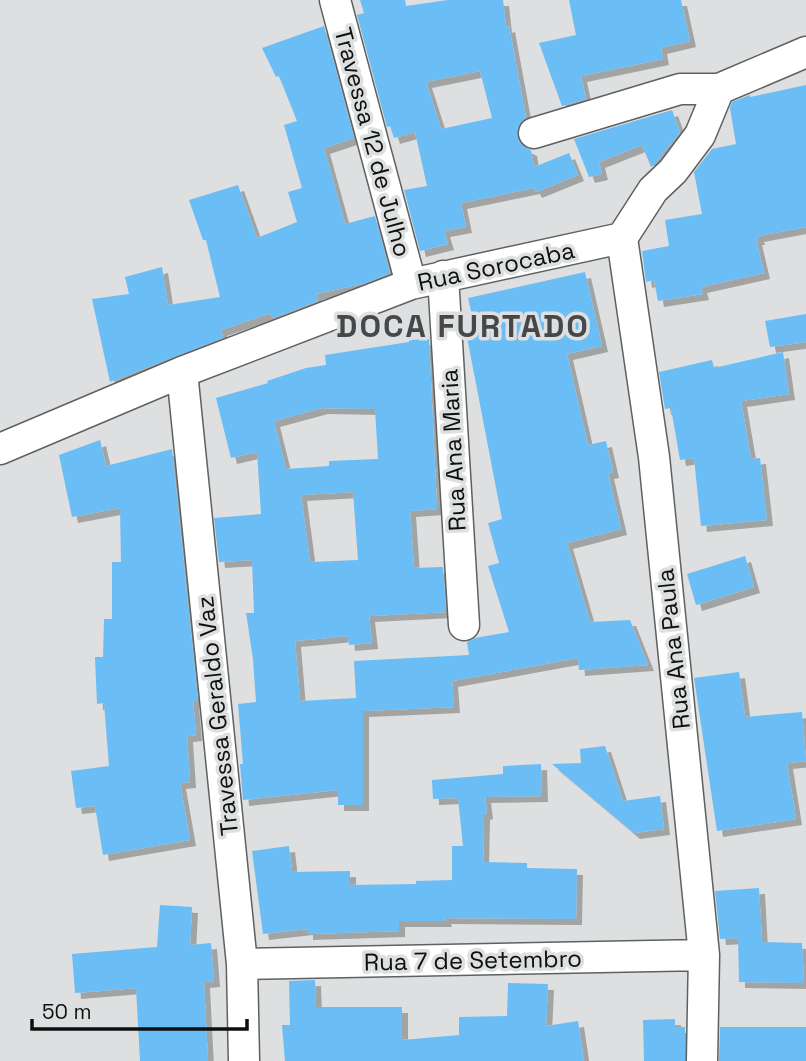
<svg xmlns="http://www.w3.org/2000/svg" width="806" height="1061" font-family="'Space Grotesk',sans-serif">
  <style>
    .building { fill: #6bbdf5; fill-rule: evenodd; filter: url(#shadow) }
    .lines { fill: none; stroke-linecap: round; stroke-linejoin: round }
    .street-casing { stroke: #5f6161; stroke-width: 33 }
    .street { stroke: #fff; stroke-width: 30 }
    .labels { text-anchor: middle; dominant-baseline: central; stroke-width: 7; stroke-linejoin: round; paint-order: stroke }
    .street-label { font-size: 24px; fill: #0e0f0f; stroke: #dddfe0 }
    .district-label { font-size: 32px; font-weight: bold; letter-spacing: 2px; fill: #464748; stroke: #dddfe0 }
  </style>
  <defs>
    <filter id="shadow"><feDropShadow dx="6" dy="6" stdDeviation="0" flood-color="#0004"/></filter>
  </defs>
  <rect width="100%" height="100%" fill="#dddfe0"/>
  <path class="building" d="M360,0h45l1,6 42,-6h55l3,27 3,-1 17,92 -9,10 1,11 5,7 8,4 3,17 35,-14 9,22 -42,17 -2,-4 -73,15 5,24 -22,4 4,13 -28,7 -16,-61 23,-4 -12,-54 -21,6 -4,-12 -3,1 -30,-112 7,-2zM480,71l12,47 -51,11 -15,-47z
    M569,0h112l9,41 -29,7 2,11 -82,17 5,23 -24,7 -23,-63 37,-8z
    M324,26l30,112 -30,10 21,76 30,-8 15,57 -24,10 -50,11 2,7 -45,17 -2,-5 -50,17 2,8 -113,44 -18,-83 37,-5 -4,-17 37,-10 6,38 52,-8 -14,-57h-3l-14,-40 49,-15 19,53 40,-16 -9,-30 14,-4 -18,-63 13,-4 -18,-45 -3,1 -14,-29z
    M806,85v142l-48,9 1,3h-3l8,34 -63,14 2,7 -45,7 -4,-21 -8,2 -4,-31 27,-5 -4,-26 37,-6 -8,-42 18,-23 24,-5 -6,-36 2,-6 18,-7v2z
    M672,110l8,22 -27,34 -2,1 -9,-22 -43,17 3,12 -13,3 -15,-38z
    M585,272l17,74 -35,8 21,91 18,-4 7,31 -5,1 13,56 -54,14 23,79 40,-2 18,45 -69,5 -1,-12 -126,23 2,26 -91,4v94h-25v-15l-95,10 -3,-36h3l-5,-60 18,-2 -3,-43 -7,-46h8l-2,-53 -33,2 -5,-44 47,-4 -4,-62 -26,6 -15,-60 52,-15 -1,-2 39,-13 20,-3 -1,-10 84,-13v-2l20,-1 8,170 -27,2 4,57 29,-1 3,45 -77,4 3,27 -23,2 -1,-9 -53,5 5,60 56,-3 -2,-37 115,-6 -2,-13 8,-4 34,-6 -21,-66 11,-3 -11,-40 14,-4 -35,-182h10l-9,-39zM322,408l53,1 3,50 -49,2v5l-43,3 -12,-48zM353,492l5,68 -48,2 -9,-67z
    M806,314v28l-36,5 -5,-26z
    M783,352l6,42 -48,7 10,58 9,-1 7,62 -66,6 -7,-68 -14,2 -9,-52 -6,1 -6,-37 53,-12 2,8z
    M100,440l6,26 66,-17 26,252h-5l3,34 -9,1 3,46 -10,1 10,57 -87,15 -8,-49 -19,2 -5,-37 38,-5 -5,-63 -7,1 -2,-47h8l1,-38h8v-57h9l-1,-54 -48,9 -13,-62z
    M745,556l9,31 -58,18 -9,-31z
    M739,672l6,45 57,-5 4,49 -19,2 9,56 -79,12 -23,-153z
    M605,746l18,55 37,-5 4,33 -30,4 -82,-69 29,-1 -1,-14z
    M541,764l1,32 -57,1 2,16 -3,1 -1,48 44,1v5l50,1 -1,50 -131,-1 1,3h-47v10l-92,3v-5l-44,5 -11,-83 37,-5 3,26 58,-1v14l66,-1v-3l36,-1v-34h11l-5,-48 -25,1 -1,-19 71,-6v-8z
    M759,888l3,54 40,1 2,40 -65,-1 -1,-44 -18,1 -5,-48z
    M160,905l32,2 -2,38 21,-2 3,38 -10,1 4,79h-68l-4,-73 -61,5 -3,-39 85,-7z
    M315,980l1,27h86v33l57,-5v-18l48,-1 1,-33 40,1 -2,42 32,-5 6,40h-299l-3,-36h8l-1,-44z
    M675,1019v8h10v34h-41l-1,-41z
    M720,1027h86v34h-87z"/>
  <g class="lines">
    <defs>
      <path id="street" d="M335,0l76,284
        M534,133l146,-44h39
        M622,238l32,219 50,498 -2,106
        M443,276l21,349
        M182,372l60,592 2,97
        M0,449l182,-77 229,-88 211,-46 31,-48 20,-19 27,-36 19,-46 87,-37
        M242,964l462,-9"/>
    </defs>
    <use href="#street" class="street-casing"/>
    <use href="#street" class="street"/>
  </g>
  <g class="labels">
    <g class="street-label">
      <text transform="translate(373 142) rotate(75)">Travessa 12 de Julho</text>
      <text transform="translate(496 266) rotate(-12)">Rua Sorocaba</text>
      <text transform="translate(453 450) rotate(-93)">Rua Ana Maria</text>
      <text transform="translate(673 649) rotate(-96)">Rua Ana Paula</text>
      <text transform="translate(217 716) rotate(-96)">Travessa Geraldo Vaz</text>
      <text transform="translate(473 960) rotate(-1)">Rua 7 de Setembro</text>
    </g>
    <g class="district-label">
      <text x="463" y="326">DOCA FURTADO</text>
    </g>
  </g>
  <path d="M32 1019v10h215v-10" fill="none" stroke="#0e0f0f" stroke-width="3.5"/>
  <text x="42" y="1019" font-size="21" fill="#0e0f0f" stroke="#dddfe0" stroke-width="5" paint-order="stroke">50 m</text>
</svg>
